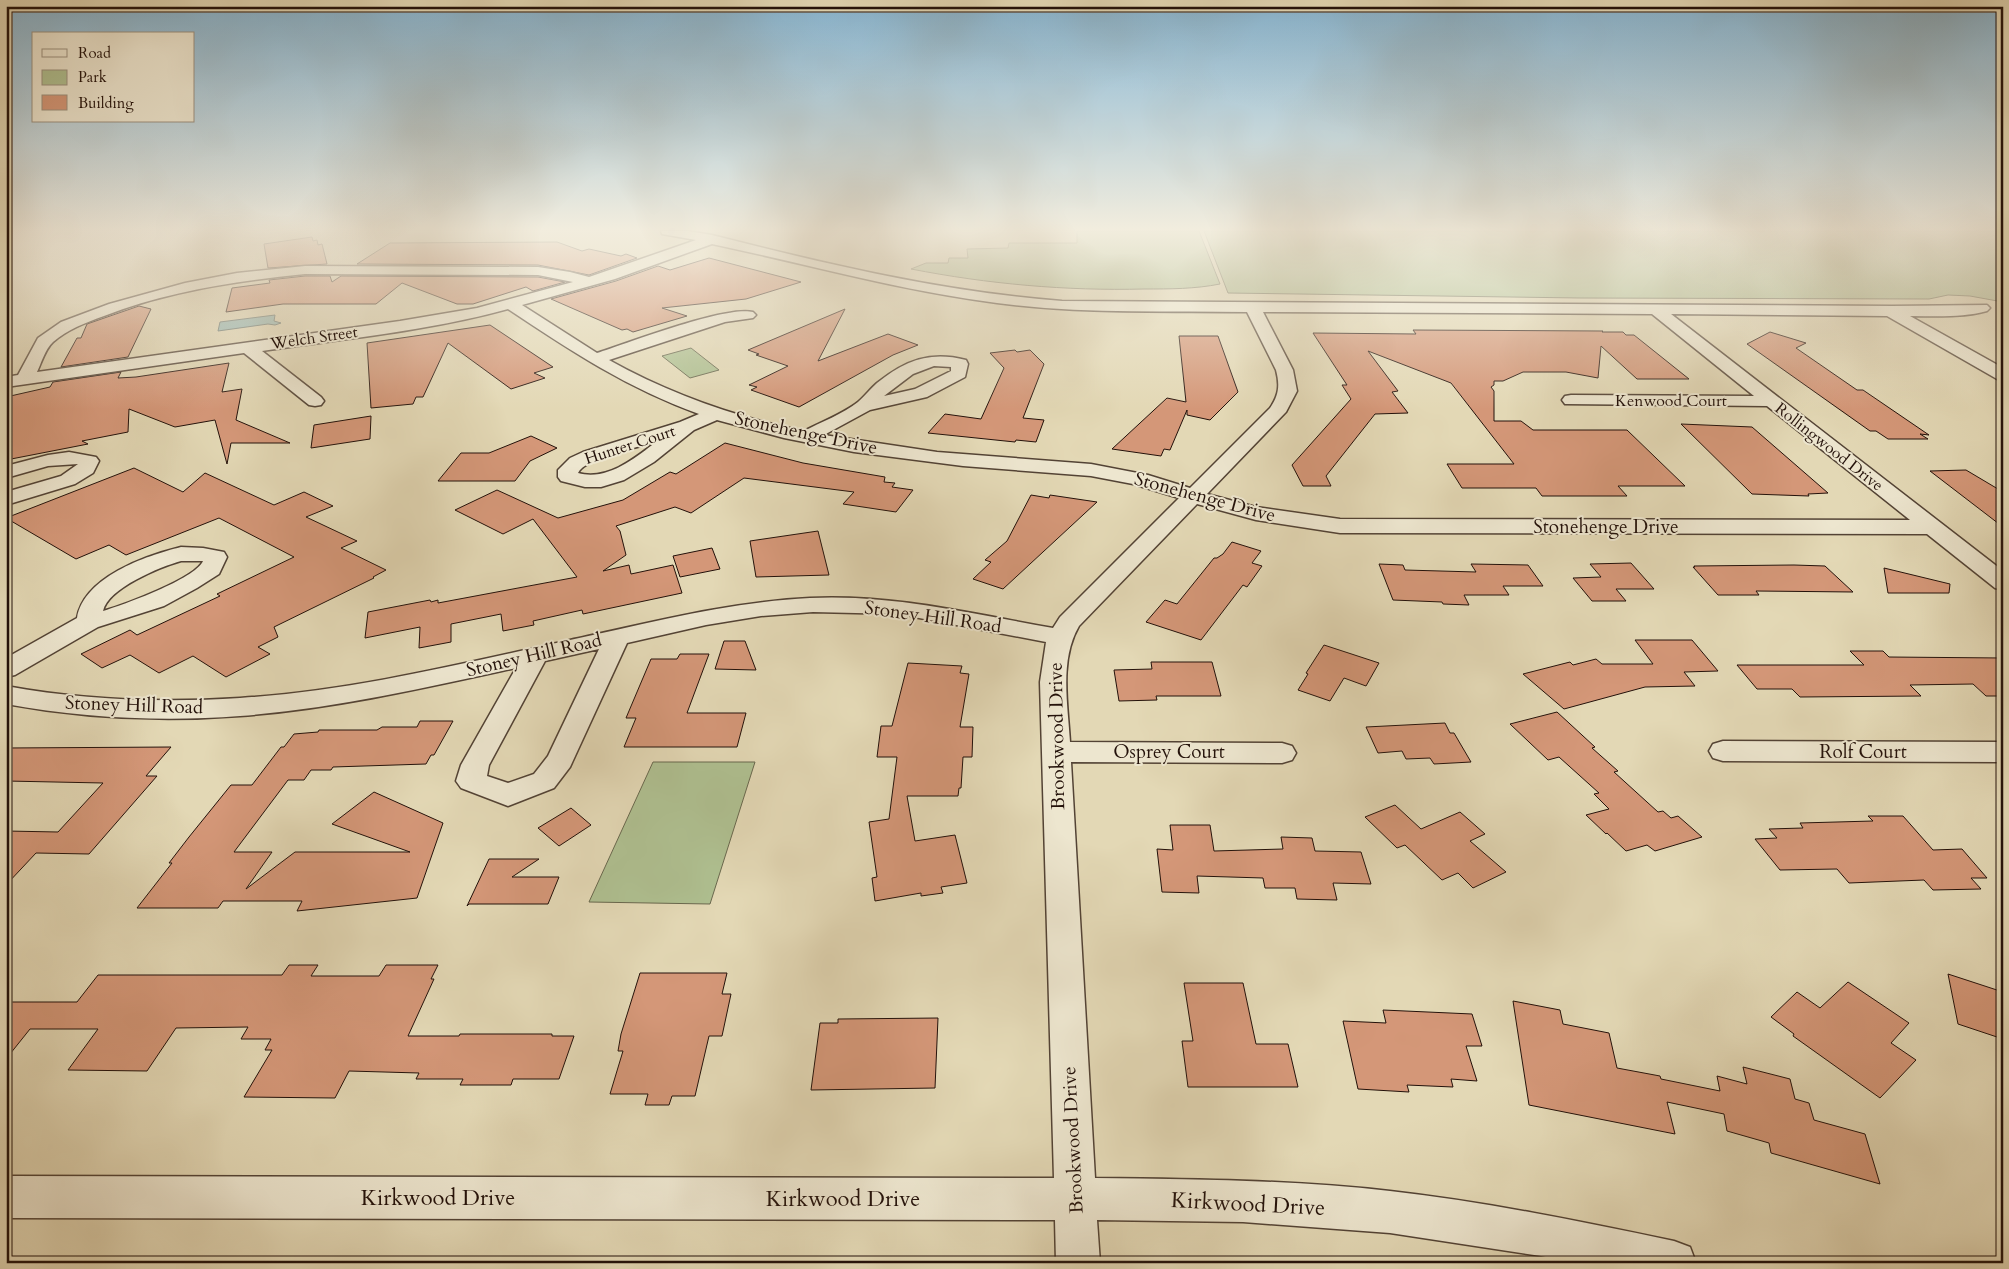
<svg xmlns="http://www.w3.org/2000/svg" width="2009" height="1269" font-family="Cardo,serif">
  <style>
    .green { fill: #afc091; stroke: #69684e }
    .water { fill: #96b9b4; stroke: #687670 }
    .building { fill: #d49778; stroke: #23110a }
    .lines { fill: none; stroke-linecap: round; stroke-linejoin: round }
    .minor-casing { stroke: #534335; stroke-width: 3 }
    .minor { fill: #ede6cf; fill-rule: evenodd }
    .labels { text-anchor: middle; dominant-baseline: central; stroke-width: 4; stroke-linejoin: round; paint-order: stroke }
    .far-street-label { font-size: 16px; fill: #23110a; stroke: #ede6cf }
    .street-label { font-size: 19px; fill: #23110a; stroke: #ede6cf }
    .near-street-label { font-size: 22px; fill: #23110a; stroke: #ede6cf }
  </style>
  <rect width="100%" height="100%" fill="#e3d8b5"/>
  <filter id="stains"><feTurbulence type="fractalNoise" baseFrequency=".004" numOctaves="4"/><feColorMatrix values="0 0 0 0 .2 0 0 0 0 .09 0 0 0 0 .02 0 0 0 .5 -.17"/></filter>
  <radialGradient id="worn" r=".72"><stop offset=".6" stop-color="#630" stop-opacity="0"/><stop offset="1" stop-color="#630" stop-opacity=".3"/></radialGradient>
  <path class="green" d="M1077,231h122l21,53c-25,5 -50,5 -76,5 -78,2 -156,-5 -233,-20l15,-6h22l1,-5h19l-1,-9 41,-1 1,-5h68z
    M1204,231h799v71l-33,-6 -22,-1 -19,4 -349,-1 -352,-5z
    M691,348l28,22 -29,8 -28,-22z
    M653,762h102l-45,142 -121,-2z"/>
  <path class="water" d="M275,315l-1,6 7,2 -6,2 -7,-1 -50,7 2,-9z"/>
  <path class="building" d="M312,237l1,4 4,-1 1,5 4,-1 5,20 -59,4 -4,-24z
    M557,242l25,9 7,-2 32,7 5,-2 11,4 -48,17 -51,-10 -181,-1 33,-21z
    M709,258l92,24 -55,17 -84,9 25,8 -54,16 -6,-3 -5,1 -71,-31 65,-18 42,-15 12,4z
    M305,276h25l2,6 9,-6 197,1 27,5 -32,9 -7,-4 -53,17h-16l-55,-21 -26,21h-93l-57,8 6,-24 38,-5 -1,-3z
    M139,306l12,3 -23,48 -67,10 16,-29h4l6,-14z
    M845,309l-27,52 70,-27 30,11 -25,10 -94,52 -48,-17 6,-3 -8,-2 39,-19 -32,-11 3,-1 -11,-4z
    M490,325l63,42 -19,6 11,5 -34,11 -63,-46 -25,54h-7l-3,7 -42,4 -4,-65z
    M1413,330l190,1 -1,1h21l3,3h8l55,44h-52l-36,-33 -3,32 -32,-6h-43l-20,9h-9v4l-3,2 3,4v30h27l12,9h94l58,56h-67l9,10h-85l-6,-8h-74l-15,-24h67l-63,-81 -83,-32 30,40 -6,1 16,21 -33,1 -49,62 5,10h-28l-11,-21 59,-66 -9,-14h5l-34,-52 103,1z
    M1770,332l36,11 -10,5 61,42h6l66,45 -9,-1 8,5h-40l-12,-8h-6l-123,-87z
    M1179,336h39l20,56 -28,28 -23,-5v-5l-17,40 -6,-1 -3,7 -49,-7 55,-51 19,4z
    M1015,350l2,2 13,-2 14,14 -21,54 21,2 -8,22 -20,-2 -1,2 -87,-9 17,-19 36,5 23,-51 -14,-15z
    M229,363l-7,29 20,-3 -6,31 54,23h-59l-4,21 -12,-44 -40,7 -46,-18 -1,23 -46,9 6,3 -82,16v-63l44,-10 3,-5 68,-10 -3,6 18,-1z
    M371,416l-1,23 -59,9 3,-23z
    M1681,424l71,3 76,66 -20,1 1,2 -57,-2z
    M531,436l26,12 -27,13 -15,20h-77l23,-28h28z
    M725,443l78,20 82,14 -1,5 11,1 -3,4 21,3 -17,22 -53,-8 11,-12 -110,-14 -53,35 -16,-6 -59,19 4,5 6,24 -23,16 26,-6 2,9 42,-9 9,28 -99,21 -1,-4 -49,11 1,4 -31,6 -2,-17 -50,10v18l-32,6 1,-21 -55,11 3,-26 62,-12 1,2 7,-2v3l139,-26 -44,-58 -30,15 -48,-24 42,-20 61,28 65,-18 47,-28 6,2z
    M134,468l49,24 22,-19 69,32 30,-13 29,14 -27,11 51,24 -16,7 45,22 -13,7 1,1 -100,49 4,10 -20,10 12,7 -44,23 -33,-21 -34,17 -29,-18 -28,13 -21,-14 49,-24 7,5 83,-39 -3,-2 77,-37 -75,-39 -93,37 -17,-10 -33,14 -70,-41z
    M1966,470l37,22v35l-73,-56z
    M1031,495l18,3 1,-3 47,7 -94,87 -30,-10 18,-17 -6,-2 22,-19z
    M818,531l11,44 -73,2 -6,-36z
    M1232,542l29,9 -9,12 10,3 -15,21 -4,-2 -42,55 -55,-18 19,-22 12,4 37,-46h3l6,-4z
    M712,548l8,21 -40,8 -7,-21z
    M1631,563l23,26h-38l10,12h-34l-19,-23 28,-1 -11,-13z
    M1379,564l24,1 2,5 71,2 -5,-8 57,1 15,21h-40l6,9h-45l5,10 -26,-1 -1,-2 -49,-2z
    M1794,565l31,1 28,26 -97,-1 3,4h-41l-25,-28h2l-1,-1z
    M1884,568l66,16 -1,9h-61z
    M1635,640h57l26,31 -34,1 11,14 -50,1 -81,22 -41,-35 47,-12 3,3 23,-6 6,5h51z
    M724,641h21l11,29 -41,-1z
    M1324,645l55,18 -13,23 -22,-8 -14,23 -32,-11 10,-16 -2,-1z
    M1850,651h33l6,6 114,1v38h-17l-13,-12 -63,1 11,11 -121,1 -8,-8h-35l-20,-24h127z
    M680,654h29l-22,59h59l-9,34h-113l12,-29h-10l25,-59h26z
    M1151,662h61l9,34h-65l1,4 -38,1 -5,-31 38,-1z
    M908,663l54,3 -2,7 9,1 -9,53h13l-1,30h-9l-2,31h-2l-1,8h-51l8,45 40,-6 12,48 -26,4 2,6 -22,3v-3l-46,8 -3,-23 5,-1 -8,-55 20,-3 8,-62h-20l4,-31h11z
    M1557,712l38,35 -3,1 26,23 -4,1 44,40 5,-1 8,7 7,-2 24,21 -47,14 -8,-6 -21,6 -19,-18 -1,1 -20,-19 23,-6 -15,-15 5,-1 -40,-36 -11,3 -38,-36z
    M420,721h33l-19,34h-3l-5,9 -93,3 -2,3h-20l-7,10h-16l-54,72h38l-26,37 49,-37h115l-78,-28 42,-32 69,31 -26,75 -120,13 5,-10h-79l-5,7h-81l35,-45h-3l20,-26 42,-52h21l29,-38h3l10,-13 24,-2 1,-2h58l5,-3h35z
    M1445,723l5,10h4l17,29 -37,2 -4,-6 -24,1 -4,-8 -24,2 -12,-26z
    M171,747l-25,29h11l-68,78 -53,-1 -30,32v-54l52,1 45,-49 -97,-2v-33z
    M1395,805l26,24 39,-17 25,22 -15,7 36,31 -33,16 -15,-15 -16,7 -37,-35 -8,3 -32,-31z
    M571,808l20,17 -32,21 -21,-18z
    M1868,816h35l30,34 29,-1 25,29h-16l10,11 -48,1 -9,-10 -75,3 -12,-14 -57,1 -25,-31 22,-1 -8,-9 34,-1 -3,-5 73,-2z
    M1170,825h40l4,26 69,-2 -2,-12 31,1 3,13 46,1 10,32 -38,-1 4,17 -40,-1 -2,-11h-30l-2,-10 -66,-2 2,17 -37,-1 -5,-43 16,1z
    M489,859h50l-27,18h47l-11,27h-79l-2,2z
    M289,965h29l-7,11h68l7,-11h52l-7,14h3l-26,57h51l1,-2h92v2h22l-15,43h-46l-2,6h-51l3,-6h-47l3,-6 -70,-2 -14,27 -91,-1 28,-47h-7l6,-11h-30l7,-12 -72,1 -29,43 -79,-1 30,-41h-68l-24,30v-57h71l21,-27h184z
    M640,973h87l-5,21h9l-9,42h-13l-14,60h-23l-3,9h-24l3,-11h-38l13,-43h-5l3,-17z
    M1948,974l55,18v47l-45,-15z
    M1848,982l61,41 -18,20 25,17 -36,38 -87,-62 1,-2 -23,-17 26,-25 23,16z
    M1184,983h59l13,61h32l10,43h-110l-6,-46h11z
    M1513,1001l47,9 3,14 46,9 8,35 43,8 1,3 59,12 -3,-15 30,8 -4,-17 47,12 5,20 14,4 5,17 51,14 15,50 -109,-31 -2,-10 -42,-12 -3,-17 -57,-12 8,32 -146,-29z
    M1383,1010l89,4 10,32h-16l11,35 -26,-2 2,8 -46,-2 2,7 -51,-3 -15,-68 43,2z
    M938,1018l-3,70 -124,2 9,-67h18v-4z"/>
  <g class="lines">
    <defs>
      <path id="minor" d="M661,231h27l24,4c114,29 231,57 350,66l830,5 95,-1 3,3 -3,3c-25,7 -52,5 -77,5l93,52v12l-6,-1 -110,-63 -216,-2 332,257v19l-8,-2 -68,-54 -587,-1 -84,-13 -59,-16 -118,122c-20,34 -11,79 -9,116l212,1 10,3 4,7 -4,7 -10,3 -211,-1 24,416c99,1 197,2 295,13 96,11 190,30 284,50l16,6 6,16h-122l-33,-7 -151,-23 -147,-11 -146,-2 3,43h-44l-1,-43 -1049,-2v-42l1048,2 -14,-496 6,-40 -148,-28 -85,-2 -52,4 -55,9 -79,18 -57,124 -16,21 -46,18 -47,-18 -5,-7 5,-16 55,-97c-91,20 -183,41 -276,48 -77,6 -158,2 -234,-12v-18c76,14 157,17 234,12 111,-7 221,-34 330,-58 79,-17 159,-38 240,-42 83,-4 163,16 243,30l7,-11 119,-119 -46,-14 -42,-8 -128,-10 -109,-14 -70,-14 -67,-18 -23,10 -40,32 -30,18 -23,7h-16l-24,-6 -3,-4v-7l12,-12 13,-6 97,-30 19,-8c-72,-26 -128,-63 -191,-105 -80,22 -164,30 -246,42l59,46 3,4 -3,4 -6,1 -6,-1 -65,-52 -238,34v-10l12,-2 20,-37 23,-16 48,-18 76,-21 52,-10 68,-7 233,1 32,5 19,5 107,-37 -34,-6zM712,244c95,20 189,47 285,59 83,11 167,8 250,9l29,58c4,15 3,25 -6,38l-80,80 -42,-13 -57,-11 -154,-12 -113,-17 46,-25 57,-13 38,-20 3,-13 -2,-4c-36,-9 -60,0 -89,23 -7,6 -12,13 -19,19 -15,12 -37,20 -54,29 -69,-14 -134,-37 -195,-71l116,-38 28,-4 3,-3 -3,-3c-26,-7 -125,31 -156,41l-75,-48 93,-26zM305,274l233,1 35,7 -96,26 -77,13 -363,51c4,-8 8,-23 16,-30 15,-13 32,-19 51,-26 64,-25 132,-35 201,-42zM1263,312l389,2 102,82 -183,-1 -6,1 -3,4 3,4 202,2 143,114 -570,-1 -84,-12 -49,-13 79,-82 11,-21 -4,-21zM934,366l17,1v4l-36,18 -31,7 29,-22zM656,442c-22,17 -49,39 -78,31 7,-15 61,-26 78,-31zM599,649l-51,107 -14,18 -26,9 -21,-7 2,-11 56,-104z
        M69,452l27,5 3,4 -6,12 -18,11 -69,21v-13l55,-16 17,-12 -30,2 -42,12v-12l42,-11z
        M181,547l22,1 21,4 3,5 -8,17 -22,14 -33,18 -66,21 -83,48 -9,2v-19l71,-40c7,-41 68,-62 104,-71zM181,561h22c-8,18 -80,44 -100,50 5,-23 57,-44 78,-50z
        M1723,741l280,1v20l-280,-1 -10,-3 -4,-7 4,-7z"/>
    </defs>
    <use href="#minor" class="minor-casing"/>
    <use href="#minor" class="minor"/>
  </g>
  <linearGradient id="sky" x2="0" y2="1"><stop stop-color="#87b6d3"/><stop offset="0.56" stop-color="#f2edde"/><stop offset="1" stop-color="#f2edde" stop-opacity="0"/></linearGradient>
  <rect width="2009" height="409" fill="url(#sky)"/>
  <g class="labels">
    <g class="far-street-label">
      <text transform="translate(314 338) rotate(-8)">Welch Street</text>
      <text x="1671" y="401">Kenwood Court</text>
      <text transform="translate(630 445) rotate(-18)">Hunter Court</text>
      <text transform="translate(1829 447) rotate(38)">Rollingwood Drive</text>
    </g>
    <g class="street-label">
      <text transform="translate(806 433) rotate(12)">Stonehenge Drive</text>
      <text transform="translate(1205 497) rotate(15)">Stonehenge Drive</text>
      <text x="1606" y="527">Stonehenge Drive</text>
      <text transform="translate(933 617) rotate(8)">Stoney Hill Road</text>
      <text transform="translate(534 655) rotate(-13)">Stoney Hill Road</text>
      <text transform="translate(134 705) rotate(2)">Stoney Hill Road</text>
      <text transform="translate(1057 736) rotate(-91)">Brookwood Drive</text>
      <text x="1169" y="752">Osprey Court</text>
      <text x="1863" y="752">Rolf Court</text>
      <text transform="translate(1073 1140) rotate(-93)">Brookwood Drive</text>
    </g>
    <g class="near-street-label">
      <text x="438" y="1198">Kirkwood Drive</text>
      <text x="843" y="1199">Kirkwood Drive</text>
      <text transform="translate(1248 1204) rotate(3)">Kirkwood Drive</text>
    </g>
  </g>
  <rect width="2009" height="1269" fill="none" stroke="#e3d8b5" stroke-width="25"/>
  <rect x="8" y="8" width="1994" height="1254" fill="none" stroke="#23110a" stroke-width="2.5"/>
  <rect x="12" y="12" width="1984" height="1244" fill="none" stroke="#23110a"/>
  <rect x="32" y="32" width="162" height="90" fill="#ede6cf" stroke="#9c9180"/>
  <rect x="42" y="49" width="25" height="8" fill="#ede6cf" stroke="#9c9180"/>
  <text x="78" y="58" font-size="15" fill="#23110a">Road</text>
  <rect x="42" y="70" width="25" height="15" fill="#afc091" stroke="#9c9180"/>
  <text x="78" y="82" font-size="15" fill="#23110a">Park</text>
  <rect x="42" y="95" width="25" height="15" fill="#d49778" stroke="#9c9180"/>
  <text x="78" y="108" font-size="15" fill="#23110a">Building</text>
  <rect width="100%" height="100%" filter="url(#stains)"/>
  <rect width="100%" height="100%" fill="url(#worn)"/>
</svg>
